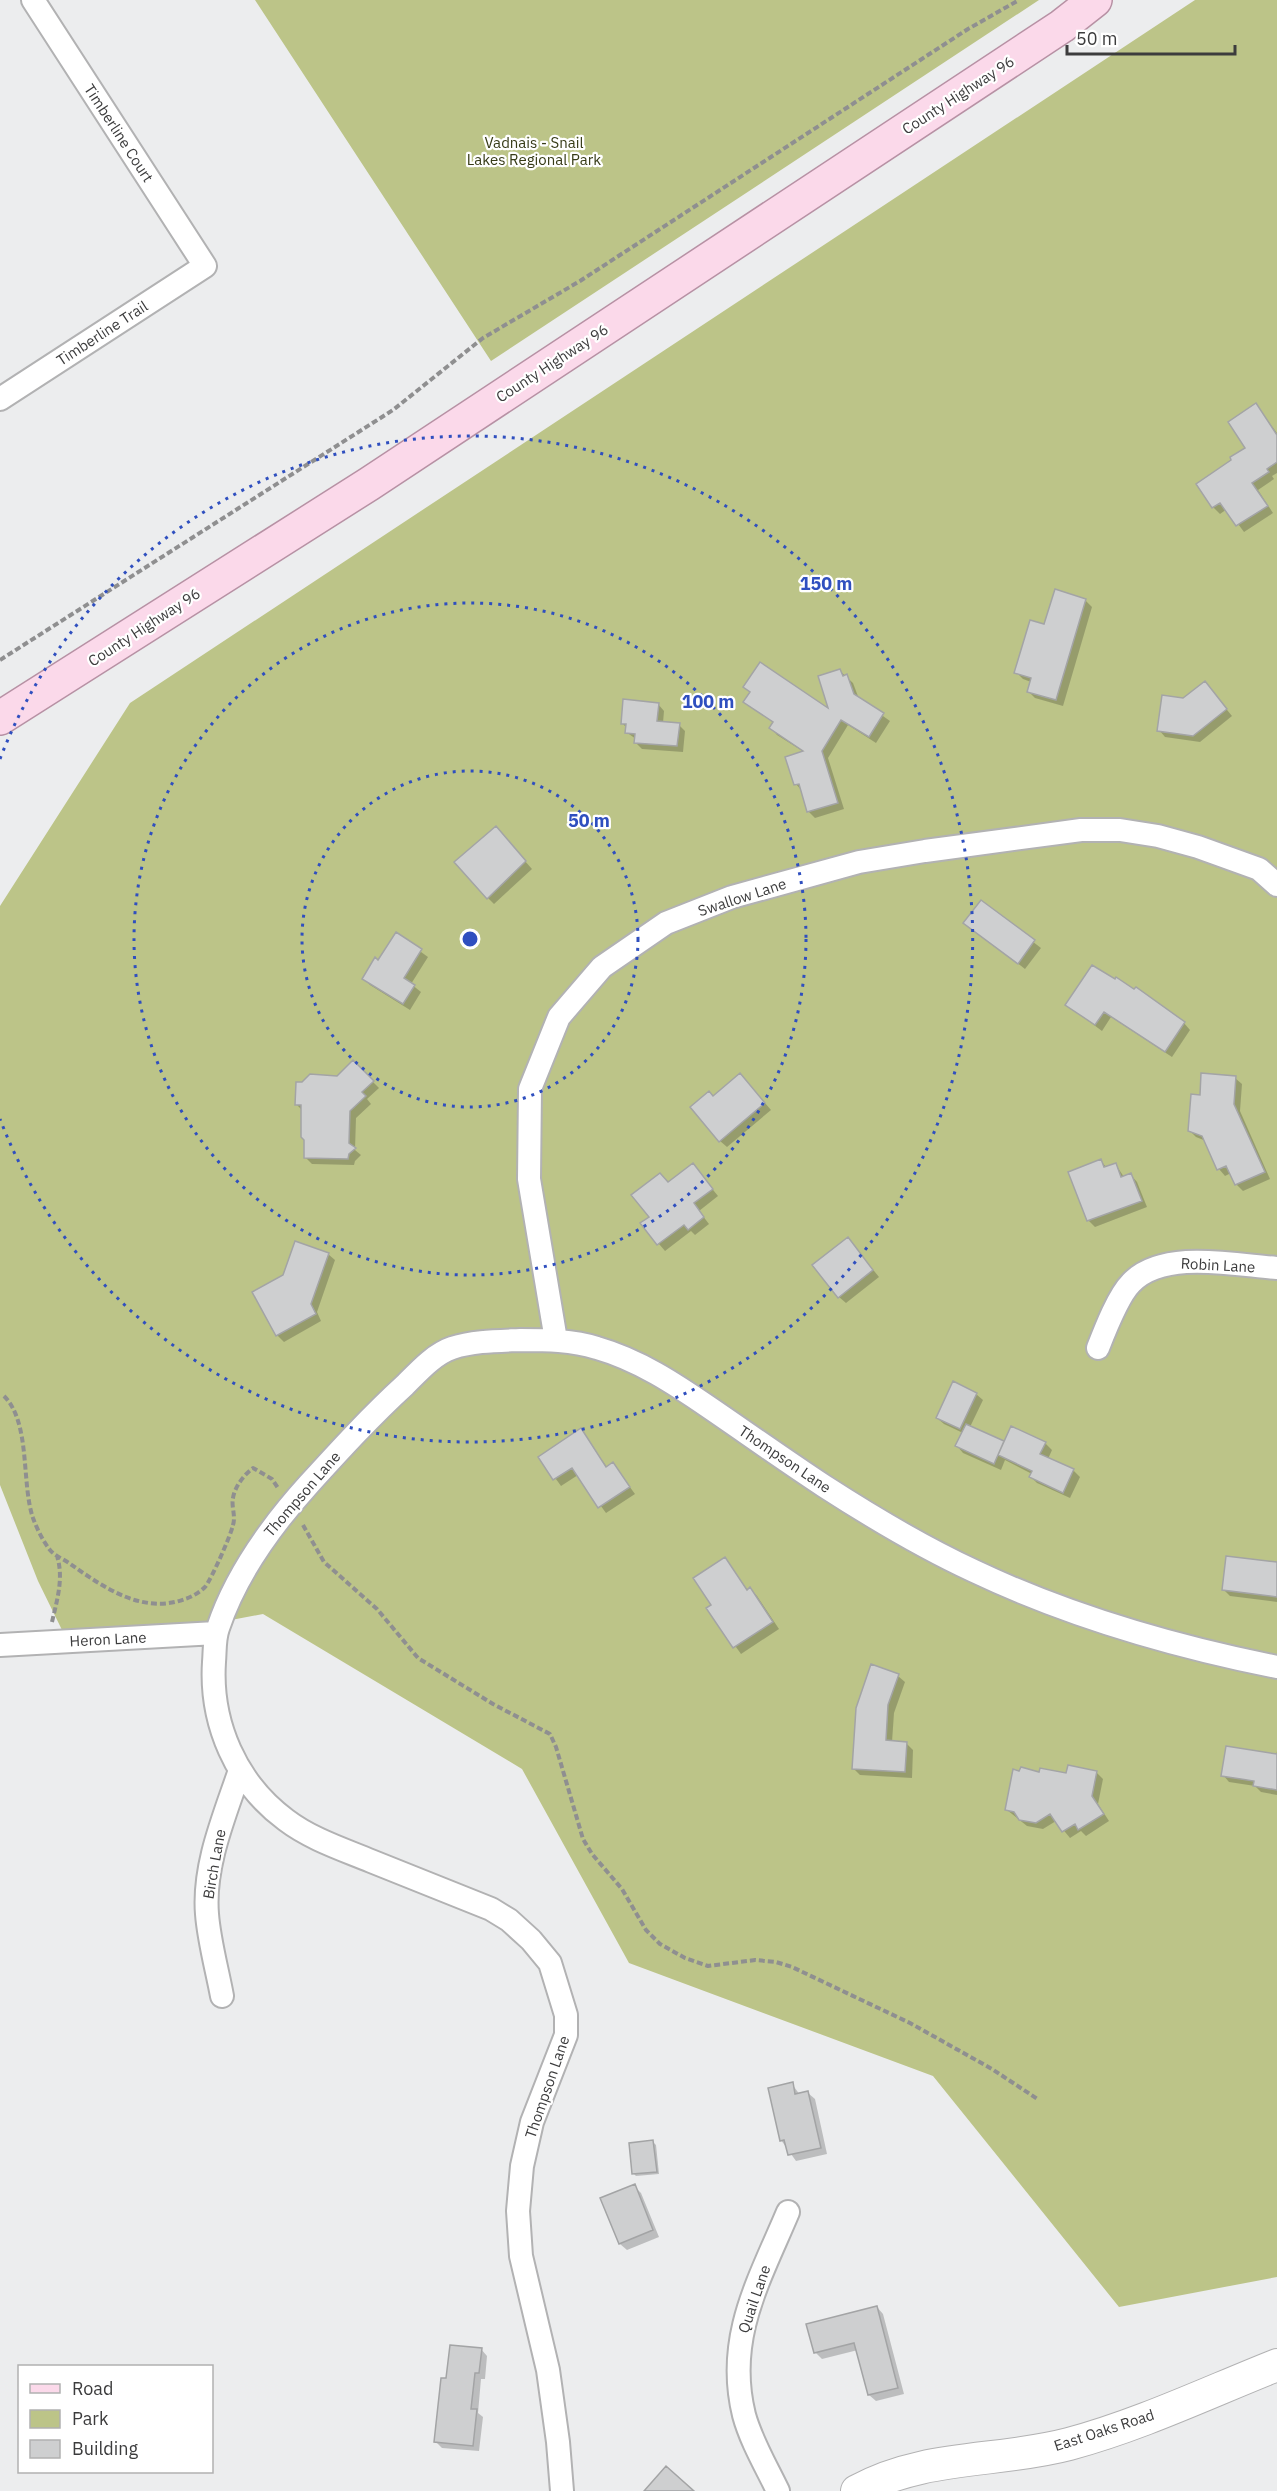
<svg xmlns="http://www.w3.org/2000/svg" width="1277" height="2491" font-family="'IBM Plex Sans',sans-serif">
  <style>
    .green { fill: #bcc488 }
    .shadow { fill: #0003 }
    .building { fill: #cecfd0; stroke: #a3a4a5; stroke-width: 1.5 }
    .lines { fill: none; stroke-linecap: round; stroke-linejoin: round }
    .street-casing { stroke: #b2b2b3; stroke-width: 26 }
    .secondary-casing { stroke: #b2b2b3; stroke-width: 34 }
    .primary-casing { stroke: #b791a4; stroke-width: 36 }
    .path { stroke: #8f8f90; stroke-width: 4; stroke-dasharray: 6 3; stroke-linecap: butt }
    .street { stroke: #fff; stroke-width: 22 }
    .secondary { stroke: #fff; stroke-width: 32 }
    .primary { stroke: #fbd9ea; stroke-width: 33 }
    .ring { fill: none; stroke: #2f4fbf; stroke-width: 3; stroke-dasharray: 3 6 }
    .labels { text-anchor: middle; dominant-baseline: central; stroke-width: 4.5; stroke-linejoin: round; paint-order: stroke }
    .street-label { font-size: 15px; fill: #3c3c3d; stroke: #fff }
    .park-label { font-size: 15px; fill: #373b17; stroke: #fff }
    .centre { fill: #2f4fbf; stroke: #fff; stroke-width: 3 }
    .ring-label { font-size: 18px; text-anchor: middle; font-weight: bold; fill: #2f4fbf; stroke: #fff; stroke-width: 4.5; stroke-linejoin: round; paint-order: stroke }
  </style>
  <rect width="100%" height="100%" fill="#ecedee"/>
  <path class="green" d="M255,0h784l-548,361z
    M1195,0h82v2277l-158,30 -186,-231 -304,-113 -107,-194 -259,-155 -126,24 -75,-8 -24,-49 -38,-96v-579l130,-203z"/>
  <path class="shadow" d="M1256,405l21,28v40l-5,3 2,3 -16,11 15,23 -29,19 -17,-23 -7,5 -7,-7 21,-46 13,-13z
    M1085,600l7,7 -29,99 -28,-8 -7,-7 3,-9 -8,-3 -7,-7 29,-46z
    M840,671l13,12 6,16 31,22 -14,22 -28,-18 -20,33 16,51 -29,9 -7,-7 -6,-20 -6,-7 8,-32 -27,-17 -6,-7 3,-5 -29,-21 6,-9 -6,-6 85,25z
    M1205,683l27,33 -32,26 -35,-5 -6,-7 25,-30z
    M658,704l6,7 -1,12 16,2 6,6 -2,21 -41,-3 -6,-6v-4l-10,-7 1,-4 -5,-5z
    M502,835l30,34 -38,35 -6,-6z
    M981,902l60,46 -16,21 -60,-46z
    M396,934l32,23 -17,27 10,8 -11,18 -40,-25 -7,-7 16,-16z
    M1067,1005l117,18 6,7 -18,27 -61,-40 -9,14z
    M353,1062l26,26 -12,11 4,5 -15,14 -1,32 6,5 -6,6 -1,4 -42,-1 -7,-7 -3,-47 -5,-5 40,-28z
    M1235,1078l7,6 -2,27 30,68 -27,12 -7,-7 -5,-11 -6,3 -6,-7 -13,-28 -10,-4 -7,-7 12,-34z
    M747,1082l24,28 -44,37 -7,-6 -6,-44z
    M1101,1161l6,7 9,-3 8,12 7,-2 6,7 10,25 -52,20 -7,-7z
    M693,1165l25,31 -19,15 10,13 -14,11 -4,-4 -26,20 -23,-27 9,-6 18,-35z
    M854,1246l25,31 -33,26 -7,-6z
    M328,1254l7,6 -18,52 4,9 -37,21 -7,-7z
    M976,1394l7,6 -13,27 35,17 40,-1 7,7 -4,9 25,11 7,7 -10,21 -33,-15 -6,-6 1,-3 -27,-14 -4,10 -38,-17 -6,-7 6,-13 -19,-9 -7,-6z
    M580,1430l27,37 6,-3 22,30 -29,19 -28,-38 -17,11 -21,-29z
    M725,1559l23,32 2,-2 7,7 22,33 -38,25 -33,-46 5,-3z
    M1277,1563v39l-47,-6 -6,-6z
    M898,1676l7,6 -11,31 -2,29 14,1 7,7 -1,28 -52,-3 -7,-7z
    M1277,1751v44l-16,-3 -6,-6 -26,-4 -6,-7 53,-19z
    M1096,1772l7,7 -5,25 11,17 -23,15 -5,-5 -11,7 -14,-17 -13,8 -16,-3 -20,-16 33,-37 27,2z
    M792,2084l8,11 8,-2 7,6 12,55 -31,7 -15,-21z
    M653,2142l3,3 3,29 -23,2 -3,-3z
    M634,2186l7,7 18,44 -32,13 -7,-6 -18,-45z
    M877,2307l6,7 21,80 -28,7 -7,-6 -11,-45 -36,9 -7,-7z
    M481,2349l6,7 -2,23h-4l-3,34 5,4 -4,34 -37,-3 -7,-7 13,-61z"/>
  <path class="building" d="M1256,403l21,32v27l-10,7 2,3 -17,11 16,23 -32,20 -16,-23 -8,5 -16,-24 35,-24 -1,-3 15,-9 -17,-26z
    M1055,589l31,10 -30,101 -29,-8 4,-14 -17,-5 16,-53 14,4z
    M760,662l68,46 -10,-32 22,-7 3,7 4,-2 7,20 30,19 -15,24 -28,-17 -19,31 16,52 -31,9 -8,-28 -5,1 -9,-28 18,-6 -34,-23 4,-6 -30,-20 7,-10 -7,-5z
    M1205,681l22,28 -34,27 -36,-5 5,-36 21,3z
    M623,699l36,4 -2,18 23,2 -3,23 -43,-3 1,-9 -10,-1 1,-9h-5z
    M496,826l30,35 -39,38 -33,-37z
    M981,900l54,40 -17,24 -55,-41z
    M396,932l26,17 -18,29 11,7 -12,19 -41,-25 13,-22 3,3z
    M1092,965l23,14 1,-2 18,12 2,-2 49,35 -20,30 -61,-40 -9,13 -30,-20z
    M353,1060l21,21 -12,11 4,4 -16,15 -1,32 7,5 -7,6 -1,5 -44,-1v-18l-3,-3v-32h-6l1,-23h6l8,-8 27,2z
    M740,1073l25,30 -46,39 -29,-35 19,-16 4,5z
    M1201,1073l35,3 -2,28 31,68 -30,13 -9,-19 -9,4 -15,-34 -14,-5 3,-37 9,1z
    M1101,1159l3,8 12,-4 5,14 10,-4 11,28 -55,20 -19,-49z
    M693,1163l20,26 -19,14 10,14 -16,13 -4,-5 -27,20 -17,-22 9,-6 -18,-22 29,-22 8,9z
    M848,1237l25,33 -35,28 -26,-33z
    M295,1241l34,12 -18,51 5,10 -40,22 -24,-44 31,-17z
    M953,1381l24,12 -17,36 -24,-11z
    M966,1424l38,17 -10,23 -39,-18z
    M1011,1426l35,16 -6,12 34,15 -11,24 -34,-16 3,-6 -34,-16z
    M581,1428l25,39 7,-5 17,25 -32,21 -26,-40 -19,12 -15,-23z
    M1226,1556l51,6v35l-55,-7z
    M725,1557l22,33 3,-3 23,35 -40,26 -27,-40 5,-3 -18,-27z
    M871,1664l28,10 -11,31 -2,35 21,2 -2,30 -53,-3 4,-61z
    M1226,1746l51,8v36l-24,-4 1,-5 -33,-5z
    M1068,1765l29,6 -5,25 12,18 -26,16 -3,-6 -13,8 -12,-18 -14,9 -17,-3 -5,-8 -9,-2 8,-41 6,2 2,-4 18,5 1,-4 26,5z
    M793,2082l2,12 13,-3 13,57 -33,7 -4,-15 -4,1 -12,-53z
    M653,2140l4,32 -25,2 -3,-31z
    M635,2184l18,46 -34,14 -19,-46z
    M877,2306l21,82 -30,7 -14,-52 -40,10 -8,-29z
    M450,2345l32,3 -3,25h-4l-4,36h6l-4,37 -39,-4 7,-64h5z
    M666,2466l28,25h-50z"/>
  <g class="lines">
    <defs>
      <path id="street" d="M0,399l205,-133 -172,-266
        M556,1340l-27,-161 1,-90 29,-72 43,-50 64,-44 66,-26 127,-35 66,-11 156,-21h39l38,6 40,11 61,22 18,16
        M1098,1348c7,-18 20,-52 33,-65 32,-34 104,-18 146,-15
        M0,1645l216,-12
        M222,1996c-5,-27 -13,-55 -15,-82 -4,-49 18,-99 33,-144
        M562,2491l-4,-49 -10,-72 -27,-114 -3,-45 4,-45 10,-44 34,-87v-20l-16,-52 -19,-23 -22,-20 -18,-11c-40,-16 -80,-32 -120,-48 -29,-12 -60,-22 -85,-41 -50,-37 -76,-97 -72,-158 1,-11 0,-23 4,-34 18,-54 53,-102 91,-144 31,-34 62,-68 96,-99 13,-13 29,-31 47,-37 22,-7 45,-7 68,-8 26,0 52,0 77,8 42,12 78,36 113,60 38,26 76,53 114,78 48,31 98,61 150,85 97,46 198,75 303,96
        M778,2491c-12,-25 -27,-50 -34,-76 -19,-77 15,-134 44,-203"/>
      <path id="secondary" d="M857,2491c68,-37 140,-28 212,-47 71,-19 140,-52 208,-79"/>
      <path id="primary" d="M0,718l369,-234 693,-458 33,-26"/>
    </defs>
    <use href="#street" class="street-casing"/>
    <use href="#secondary" class="secondary-casing"/>
    <use href="#primary" class="primary-casing"/>
    <path class="path" d="M0,660l393,-250 90,-72 97,-57 388,-252 51,-29
      M4,1396c27,27 17,87 29,122 4,11 10,23 17,32 5,6 13,9 19,13 34,24 73,52 116,36 7,-2 15,-7 20,-12 6,-7 26,-52 28,-62 3,-9 -2,-19 0,-27 2,-12 11,-23 20,-30l19,11 6,9
      M303,1525l21,37 53,47 41,49 75,46 57,30 6,13 27,92 9,15 30,35 24,41 14,14 25,14 23,8 47,-6 21,2 16,5 118,56 82,46 47,31
      M52,1622c5,-22 12,-44 5,-66"/>
    <use href="#street" class="street"/>
    <use href="#secondary" class="secondary"/>
    <use href="#primary" class="primary"/>
  </g>
  <g class="ring">
    <circle cx="470" cy="939" r="168"/>
    <circle cx="470" cy="939" r="336"/>
    <path d="M0 759A503 503 0 1 1 0 1119"/>
  </g>
  <g class="labels">
    <g class="street-label">
      <text transform="translate(958 95) rotate(-33)">County Highway 96</text>
      <text transform="translate(119 133) rotate(57)">Timberline Court</text>
      <text transform="translate(102 333) rotate(-33)">Timberline Trail</text>
      <text transform="translate(552 363) rotate(-33)">County Highway 96</text>
      <text transform="translate(144 627) rotate(-33)">County Highway 96</text>
      <text transform="translate(742 897) rotate(-18)">Swallow Lane</text>
      <text transform="translate(1218 1265) rotate(3)">Robin Lane</text>
      <text transform="translate(785 1459) rotate(34)">Thompson Lane</text>
      <text transform="translate(302 1494) rotate(-49)">Thompson Lane</text>
      <text transform="translate(108 1639) rotate(-3)">Heron Lane</text>
      <text transform="translate(214 1864) rotate(-80)">Birch Lane</text>
      <text transform="translate(547 2087) rotate(-71)">Thompson Lane</text>
      <text transform="translate(754 2299) rotate(-71)">Quail Lane</text>
      <text transform="translate(1104 2430) rotate(-18)">East Oaks Road</text>
    </g>
    <g class="park-label">
      <text x="534" y="142">Vadnais - Snail<tspan x="534" dy="17">Lakes Regional Park</tspan></text>
    </g>
  </g>
  <circle cx="470" cy="939" r="9" class="centre"/>
  <g class="ring-label">
    <text x="826" y="590">150 m</text>
    <text x="708" y="708">100 m</text>
    <text x="589" y="827">50 m</text>
  </g>
  <rect x="18" y="2365" width="195" height="108" fill="#ffffff" stroke="#b1b1b1" stroke-width="1.5"/>
  <rect x="30" y="2384" width="30" height="9" fill="#fbd9ea" stroke="#b1b1b1" stroke-width="1.5"/>
  <text x="72" y="2395" font-size="18" fill="#3c3c3d">Road</text>
  <rect x="30" y="2410" width="30" height="18" fill="#bcc488" stroke="#b1b1b1" stroke-width="1.5"/>
  <text x="72" y="2425" font-size="18" fill="#3c3c3d">Park</text>
  <rect x="30" y="2440" width="30" height="18" fill="#cecfd0" stroke="#b1b1b1" stroke-width="1.5"/>
  <text x="72" y="2455" font-size="18" fill="#3c3c3d">Building</text>
  <path d="M1067 45v9h168v-9" fill="none" stroke="#3c3c3d" stroke-width="3"/>
  <text x="1076" y="45" font-size="18" fill="#3c3c3d" stroke="#ffffff" stroke-width="4.5" paint-order="stroke">50 m</text>
</svg>
